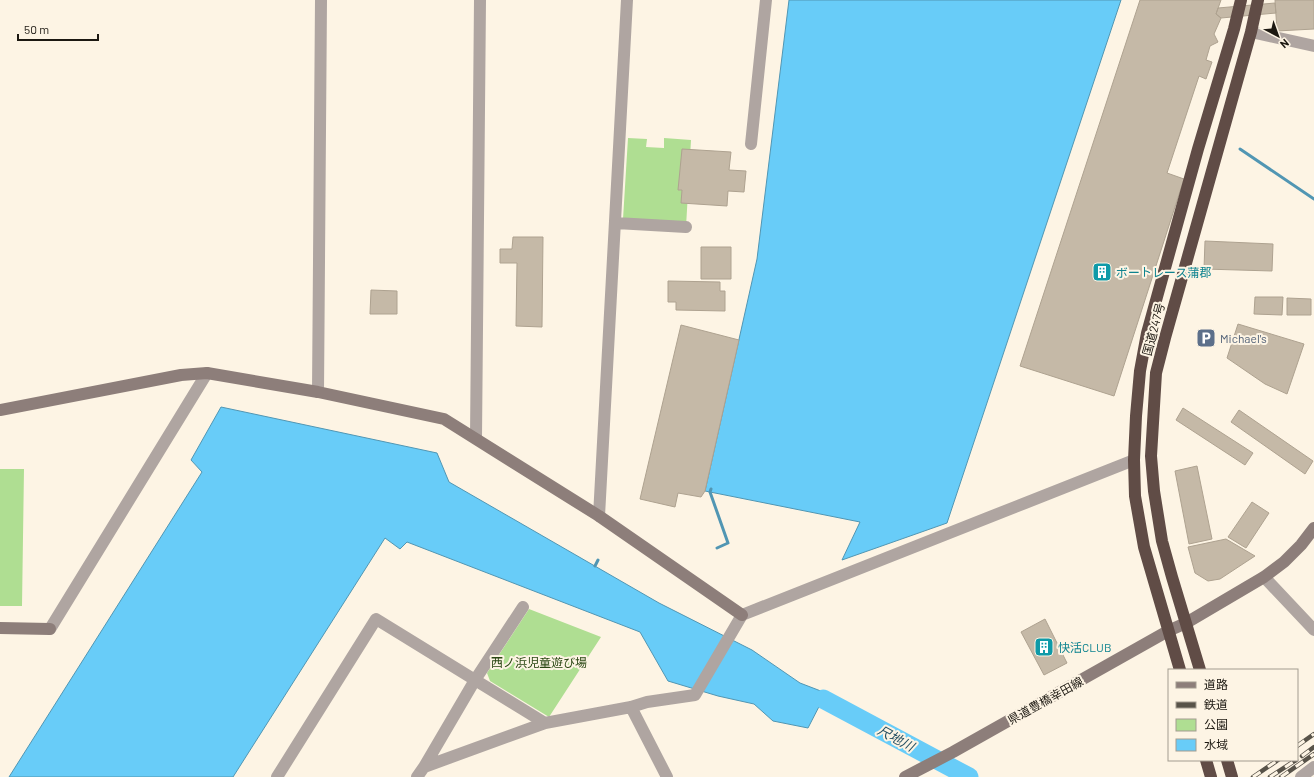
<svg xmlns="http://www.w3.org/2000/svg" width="1314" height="777" font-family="Barlow,'Noto Sans JP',sans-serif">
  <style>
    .green { fill: #afde92 }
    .water { fill: #68ccf8; stroke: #5196b3 }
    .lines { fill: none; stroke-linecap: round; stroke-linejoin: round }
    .stream { stroke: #5196b3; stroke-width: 3 }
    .river { stroke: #68ccf8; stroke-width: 19 }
    .building { fill: #c5b9a7; stroke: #aea290 }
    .street { stroke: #afa5a1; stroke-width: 12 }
    .secondary { stroke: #8d7e7a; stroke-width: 12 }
    .highway { stroke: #604c46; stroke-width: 12 }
    .rail-casing { stroke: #585349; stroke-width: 4.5 }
    .rail { stroke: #fdf4e4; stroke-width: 3; stroke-dasharray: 9; stroke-linecap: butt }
    .labels { text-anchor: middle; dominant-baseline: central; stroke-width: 4; stroke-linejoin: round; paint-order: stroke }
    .culture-label { font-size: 12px; fill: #0d838f; stroke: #fdf4e4; text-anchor: start }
    .street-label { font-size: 12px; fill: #1c1811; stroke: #fdf4e4 }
    .service-label { font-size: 12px; fill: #4e5e75; stroke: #fdf4e4; text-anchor: start }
    .park-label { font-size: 12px; fill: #294612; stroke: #fdf4e4 }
    .water-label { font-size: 13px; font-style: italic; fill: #265164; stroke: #fdf4e4 }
  </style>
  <rect width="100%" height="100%" fill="#fdf4e4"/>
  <path class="green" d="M628,138l19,1 -1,8 18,1v-10l27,2 -5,87 -63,-8z
    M0,469h24l-2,137h-22z
    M529,609l72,28 -52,80 -59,-36 -3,-8z"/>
  <path class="water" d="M789,0h332l-174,523 -105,37 18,-38 -155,-31 52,-232z
    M221,407l216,46 12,29 210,121 93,47 48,33 26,10 -18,35 -35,-7 -19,-17 -36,-8 -50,-15 -28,-49 -233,-90 -7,7 -15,-11 -152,239h-224l193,-305 -11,-12z"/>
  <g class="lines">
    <path class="stream" d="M1240,149l74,50
      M711,489l-1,3 18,51 -11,5
      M595,566l3,-6"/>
    <path class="river" d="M823,699l146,78"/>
  </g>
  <path class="building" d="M1140,0h81l-5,14 5,4 -7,16 4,8 -8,4 -4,14 6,2 -6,17 -7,-3 -32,97 17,6 -70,217 -94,-30z
    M1275,0h39v29l-37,2z
    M1275,3l1,10 -55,5 -5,-4 2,-6z
    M682,149l49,3 -2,18 17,1 -2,21 -16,-1 -1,15 -46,-3 1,-13h-4z
    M513,237h30l-1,90 -26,-1 1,-63h-17v-14h12z
    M1205,241l68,3 -1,27 -68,-2z
    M701,247h30v32h-30z
    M668,281l52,1v9h5v20l-49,-1v-8h-8z
    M371,290l26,1v23h-27z
    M1255,297h28l-1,18 -28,-1z
    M1287,298l24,1v16h-24z
    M1238,324l66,20 -17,50 -22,-10 -38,-26z
    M681,325l58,15 -34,151 -4,6 -23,-4 -3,14 -35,-8z
    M1183,408l70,45 -8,12 -69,-45z
    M1239,410l74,51 -8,13 -74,-52z
    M1197,466l15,73 -23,5 -14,-73z
    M1252,502l17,11 -23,35 -18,-11z
    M1226,539l29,17 -35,23 -12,2 -13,-8 -7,-26z
    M1045,619l22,44 -23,12 -23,-43z"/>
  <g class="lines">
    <path class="street" d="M1251,32l63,14
      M751,144l15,-144
      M616,223l70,4
      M318,392l3,-392
      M476,438l4,-438
      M599,516l28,-516
      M1264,577l50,53
      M50,629l157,-256
      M631,707l36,70
      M424,767l51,-87 48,-73
      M277,777l99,-158 169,104
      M417,777l7,-10 121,-44 86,-16 16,-5 48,-7 47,-80 392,-155
      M1301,777l13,-10"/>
    <path class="secondary" d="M0,410l181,-35 26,-2 111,19 126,27 155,97 143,99
      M0,628l50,1
      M905,777l48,-25 215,-121 18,-8 78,-46 20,-15 17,-17 13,-17"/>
    <path class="highway" d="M1180,670l-36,-123 -9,-51 -1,-36 2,-44 4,-45 7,-38 51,-184 36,-120 7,-29
      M1200,670l-28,-93 -10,-36 -8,-50 -3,-35 5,-83 9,-35 86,-306 7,-32
      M1206,760l5,17
      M1227,760l5,17"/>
    <defs>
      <path id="rail" d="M1297,746l17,-12
        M1302,756l12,-9
        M1253,777l25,-17
        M1270,777l26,-17
        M1281,777l33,-23"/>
    </defs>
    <use href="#rail" class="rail-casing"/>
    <use href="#rail" class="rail"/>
  </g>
  <defs>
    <symbol id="building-square" viewBox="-11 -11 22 22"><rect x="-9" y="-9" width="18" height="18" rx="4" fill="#0f9aa8" stroke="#fdf4e4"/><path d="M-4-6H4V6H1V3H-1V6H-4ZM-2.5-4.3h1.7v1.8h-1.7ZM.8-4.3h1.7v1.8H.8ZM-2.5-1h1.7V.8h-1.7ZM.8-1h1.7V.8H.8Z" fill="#fff"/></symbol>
    <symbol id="parking-square" viewBox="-11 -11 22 22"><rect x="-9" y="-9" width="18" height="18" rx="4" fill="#5c6f8a" stroke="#fdf4e4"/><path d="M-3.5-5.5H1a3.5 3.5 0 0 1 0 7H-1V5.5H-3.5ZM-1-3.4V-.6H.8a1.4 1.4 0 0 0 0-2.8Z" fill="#fff"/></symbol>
  </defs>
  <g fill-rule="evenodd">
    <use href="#building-square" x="1091" y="261" width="22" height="22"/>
    <use href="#parking-square" x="1195" y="327" width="22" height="22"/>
    <use href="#building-square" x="1033" y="636" width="22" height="22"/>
  </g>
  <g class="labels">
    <g class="culture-label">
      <text x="1116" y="272">ボートレース蒲郡</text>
      <text x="1058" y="647">快活CLUB</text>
    </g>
    <g class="street-label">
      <text transform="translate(1153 329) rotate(-75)">国道247号</text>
      <text transform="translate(1045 700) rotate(-29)">県道豊橋幸田線</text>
    </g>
    <g class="service-label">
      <text x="1220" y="338">Michael's</text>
    </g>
    <g class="park-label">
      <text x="539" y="662">西ノ浜児童遊び場</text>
    </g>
    <g class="water-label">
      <text transform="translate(896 738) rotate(28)">尺地川</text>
    </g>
  </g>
  <rect x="1168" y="669" width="130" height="92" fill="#fdf4e4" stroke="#a39c90"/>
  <rect x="1176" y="682" width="20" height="6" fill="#8d7e7a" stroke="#a39c90"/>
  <text x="1204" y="689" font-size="12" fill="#1c1811">道路</text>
  <rect x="1176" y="702" width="20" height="6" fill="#585349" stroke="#a39c90"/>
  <text x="1204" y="709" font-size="12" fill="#1c1811">鉄道</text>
  <rect x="1176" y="719" width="20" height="12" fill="#afde92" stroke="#a39c90"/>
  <text x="1204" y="729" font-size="12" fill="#1c1811">公園</text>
  <rect x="1176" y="739" width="20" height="12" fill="#68ccf8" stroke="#a39c90"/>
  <text x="1204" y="749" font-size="12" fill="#1c1811">水域</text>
  <g transform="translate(1278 36) rotate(139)" stroke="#fdf4e4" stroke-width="3" paint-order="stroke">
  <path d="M0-3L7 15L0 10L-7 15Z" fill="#1c1811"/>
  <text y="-6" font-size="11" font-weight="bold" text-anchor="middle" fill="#1c1811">N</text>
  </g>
  <path d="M18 34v6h80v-6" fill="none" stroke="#1c1811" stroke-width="2"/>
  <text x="24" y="34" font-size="12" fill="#1c1811" stroke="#fdf4e4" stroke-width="3" paint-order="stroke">50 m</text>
</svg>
